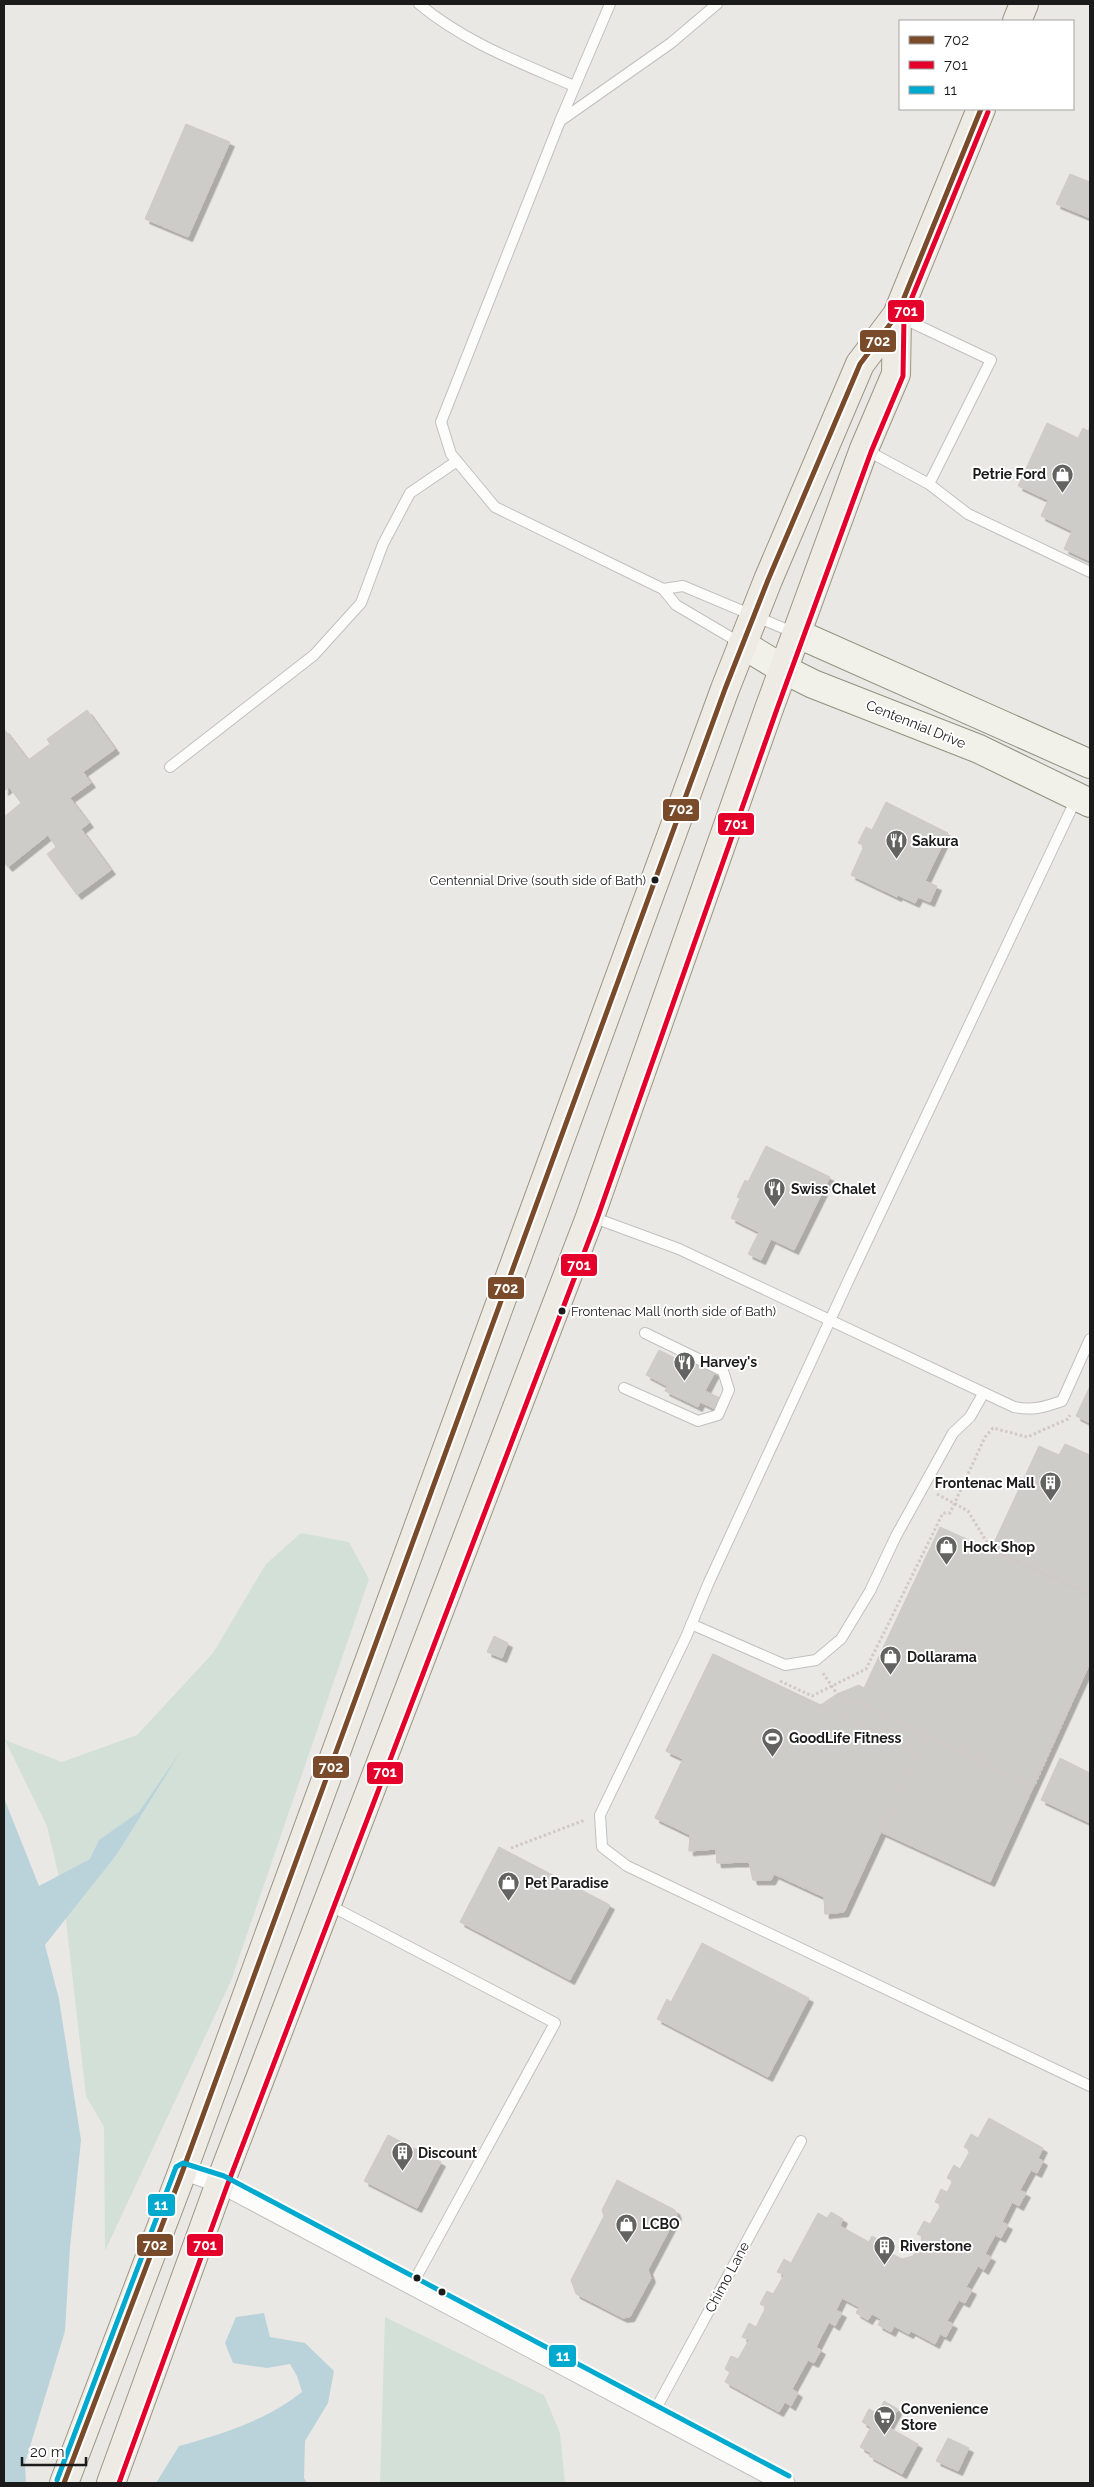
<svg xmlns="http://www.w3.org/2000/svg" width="1094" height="2487" font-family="Raleway,sans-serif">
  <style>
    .wetland { fill: #d3e0d8 }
    .water { fill: #bad3da }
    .building { fill: #ceccc9; stroke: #cdcac6; filter: url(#shadow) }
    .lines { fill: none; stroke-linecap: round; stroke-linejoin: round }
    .lane-casing { stroke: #c1c0be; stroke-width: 12 }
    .street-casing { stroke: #c1c0be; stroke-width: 21 }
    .secondary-casing { stroke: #90917e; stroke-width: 30 }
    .primary-casing { stroke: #9d9584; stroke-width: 30 }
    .path { stroke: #d3c8c6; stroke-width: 3; stroke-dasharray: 2.5 2.5; stroke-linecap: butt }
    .lane { stroke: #fcfcfb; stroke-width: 10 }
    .street { stroke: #fcfcfb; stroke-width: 19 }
    .secondary { stroke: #f1f1e9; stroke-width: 28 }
    .primary { stroke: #eeebe4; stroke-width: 28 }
    .bus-1-casing { stroke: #fff; stroke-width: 9 }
    .bus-2-casing { stroke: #fff; stroke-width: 9 }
    .bus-3-casing { stroke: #fff; stroke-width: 9 }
    .bus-1 { stroke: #7a4b2a; stroke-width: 5 }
    .bus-2 { stroke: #e4002b; stroke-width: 5 }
    .bus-3 { stroke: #00a9ce; stroke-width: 5 }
    .bus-dot { fill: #1b1b1b; stroke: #fff; stroke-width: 2 }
    .labels { text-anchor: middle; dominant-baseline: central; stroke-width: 4; stroke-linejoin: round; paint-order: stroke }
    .bus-label { font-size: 13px; fill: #1b1b1b; stroke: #fff; text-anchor: end }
    .poi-label { font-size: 14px; font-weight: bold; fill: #1b1b1b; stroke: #fff; text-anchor: start }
    .street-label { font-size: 14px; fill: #1b1b1b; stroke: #fff }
    .line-badge { stroke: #fff; stroke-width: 2 }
    .badge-label { font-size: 14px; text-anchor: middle; font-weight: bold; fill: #fff }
  </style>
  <defs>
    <filter id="shadow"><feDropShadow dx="4.5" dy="4.5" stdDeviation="0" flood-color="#0004"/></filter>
  </defs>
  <rect width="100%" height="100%" fill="#eae8e4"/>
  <path class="wetland" d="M301,1533l48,9 20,37 -138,402 -126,270 -1,-124 -18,-31 -23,-202 -16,-68 -42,-86 57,22 75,-27 76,-82 53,-89z
    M385,2317l159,78 16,38 5,50h-185z"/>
  <path class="water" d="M183,1748l-66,106 -72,91 14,54 22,141 -11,107 -5,84 -40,132 1,20h-22v-685l35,88 51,-27 9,-19 40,-28z
    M264,2313l6,24 35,6 29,28 -6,32 -23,38 -1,37 3,5h-151l23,-37c45,-13 86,-25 123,-54l-5,-16 -7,-12 -23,4 -34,-5 -8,-20 11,-26z"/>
  <path class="building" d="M186,124l44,18 -42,95 -43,-18z
    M1070,174l20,8v36l-34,-14z
    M1047,423l31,15 5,-10 5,3 2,-4v134l-26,-12 8,-18 -31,-15 7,-16 -30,-14z
    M87,710l28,39 -32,23 8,11 -21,15 19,25 -8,6 30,41 -34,25 -30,-41 9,-7 -8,-12 -40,32 -4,-5v-45l17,-14 -12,-16 -5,4v-62l24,31 22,-16 -3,-5z
    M886,802l62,31 -23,48 12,5 -7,16 -12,-5 -3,6 -17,-8 -1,2 -46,-22 13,-29 -6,-3 8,-16 6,3z
    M766,1146l64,31 -36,73 -23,-11 -10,21 -13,-6 11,-22 -28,-14 9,-20 -3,-1 8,-17 3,2z
    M659,1350l28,14 2,-4 26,12 -10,19 15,7 -5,11 -15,-7 -2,5 -33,-16 2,-5 -21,-11z
    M1090,1386v37l-14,-7z
    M1065,1444l25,11v140l-99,-46 48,-103 20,9z
    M940,1527l150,68v68l-100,219 -109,-50 -37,80 -19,2 -1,-17 -50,-23 -3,6h-18l-4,-18 -32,1 -1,-14 -27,2 1,-16 -35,-17 28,-59 -17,-8 47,-97 106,52 18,-12 22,-9 5,3z
    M494,1636l14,7 -6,15 -15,-6z
    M713,1654l205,97 -74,161 -19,2 -1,-17 -50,-23 -3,6h-18l-4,-18 -32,1 -1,-14 -27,2 1,-16 -35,-17 28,-59 -17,-8z
    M1060,1758l30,15v50l-49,-23z
    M499,1847l111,58 -40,75 -110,-58z
    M702,1943l107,55 -41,79 -111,-58 10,-20 4,3z
    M989,2118l54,30 -5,10 5,3 -6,12 -6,-3 -11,20 6,3 -7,13 -7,-4 -10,20 6,3 -7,13 -6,-3 -10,19 6,3 -7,13 -6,-4 -12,21 6,3 -7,13 -6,-3 -12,21 6,3 -7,13 -6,-3 -5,10 -24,-13 -2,3 -15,-8 -3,6 -13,-7 3,-6 -9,-5 -4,6 -12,-7 3,-6 -17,-9 -6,12 6,3 -7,13 -6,-4 -13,25 5,3 -7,13 -6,-3 -16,29 6,4 -7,13 -6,-4 -6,10 -54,-30 5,-10 -5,-3 6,-13 7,3 11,-19 -7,-3 7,-14 7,4 10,-20 -6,-3 7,-13 6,3 11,-19 -7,-3 7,-13 7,4 27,-50 9,5 4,-6 12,7 -3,7 29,16 3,-6 13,7 -3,6 20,10 11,-3 10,-19 -6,-3 7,-13 6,3 11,-19 -6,-3 6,-13 6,3 6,-11 -6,-3 7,-13 6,4 10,-18 -6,-4 7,-13 7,4z
    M388,2135l53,27 -24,46 -53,-27z
    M617,2180l58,30 2,5 -29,55 3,8 -21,39 -7,1 -47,-24 -5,-14 33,-64 -2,-6z
    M884,2401l14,8 -10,18 30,17 -16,30 -33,-18 2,-3 -11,-6 11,-20 -9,-5 7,-13 9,5z
    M948,2438l21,10 -11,23 -22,-10z"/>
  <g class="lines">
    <defs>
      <path id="lane" d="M419,4c47,39 100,58 155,82
        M610,4l-50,117 -119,301 10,32 44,53 168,82 13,16 66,39
        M560,121l111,-78 46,-39
        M900,317l91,43 -62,124
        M866,450l63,34 39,30 122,58
        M663,589l20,-3 112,47
        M170,767l144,-112 47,-52 22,-59 27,-51 47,-32
        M1077,797l-227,480 -141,305 -23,55 -86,178 2,32 25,19 463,220
        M592,1217l87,32 335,158c18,4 31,0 48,-6l28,-62
        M624,1388l74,33 20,-6 11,-25 -6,-19 -78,-38
        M691,1624l94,41 31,-5 25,-21 29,-48 26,-55 57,-103 17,-16 13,-23
        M327,1904l228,119 -143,262
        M653,2414l148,-273"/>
      <path id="street" d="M183,2170l37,13 565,300"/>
      <path id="secondary" d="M796,633l294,131
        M742,644l41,25 30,15 166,65 111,54"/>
      <path id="primary" d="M1017,21l7,-17
        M64,2483l119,-313 542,-1481 43,-109 92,-216 37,-49 84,-206
        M111,2483l109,-300 370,-966 180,-511 94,-257 32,-75 1,-59"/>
    </defs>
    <use href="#lane" class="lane-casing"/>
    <use href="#street" class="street-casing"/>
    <use href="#secondary" class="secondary-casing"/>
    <use href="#primary" class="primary-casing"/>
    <path class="path" d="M937,1494l31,17 23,38 99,46
      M823,1673l14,21 197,92 56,-125
      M780,1681l32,15 54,-27 77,-156h7l35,-76 8,-9 34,9 41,-18 2,-4
      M511,1848l74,-28"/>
    <use href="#lane" class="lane"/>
    <use href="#street" class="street"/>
    <use href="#secondary" class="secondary"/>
    <use href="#primary" class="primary"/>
    <defs>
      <path id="bus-1" d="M64,2483l119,-313 542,-1481 43,-109 92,-216 37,-49 84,-206"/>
      <path id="bus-2" d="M119,2483l108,-297 370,-967 180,-510 94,-257 32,-76 1,-59 84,-205"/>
      <path id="bus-3" d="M57,2480l119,-313 7,-4 41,13 565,300"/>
    </defs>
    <use href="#bus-1" class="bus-1-casing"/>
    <use href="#bus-2" class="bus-2-casing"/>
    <use href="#bus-3" class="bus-3-casing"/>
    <use href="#bus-1" class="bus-1"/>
    <use href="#bus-2" class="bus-2"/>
    <use href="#bus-3" class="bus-3"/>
  </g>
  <defs>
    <symbol id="shop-pin" viewBox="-11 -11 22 30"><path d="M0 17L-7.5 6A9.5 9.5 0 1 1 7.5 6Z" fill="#636361" stroke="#fff"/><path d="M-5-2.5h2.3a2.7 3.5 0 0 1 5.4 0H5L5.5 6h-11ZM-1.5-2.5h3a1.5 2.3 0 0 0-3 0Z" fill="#fff"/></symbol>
    <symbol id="restaurant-pin" viewBox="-11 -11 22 30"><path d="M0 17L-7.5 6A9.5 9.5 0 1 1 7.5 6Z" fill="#636361" stroke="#fff"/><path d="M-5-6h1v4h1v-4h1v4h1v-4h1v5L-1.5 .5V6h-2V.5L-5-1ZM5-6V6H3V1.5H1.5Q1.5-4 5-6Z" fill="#fff"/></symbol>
    <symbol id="building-pin" viewBox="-11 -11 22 30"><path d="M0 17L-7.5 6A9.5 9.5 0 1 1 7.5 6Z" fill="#636361" stroke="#fff"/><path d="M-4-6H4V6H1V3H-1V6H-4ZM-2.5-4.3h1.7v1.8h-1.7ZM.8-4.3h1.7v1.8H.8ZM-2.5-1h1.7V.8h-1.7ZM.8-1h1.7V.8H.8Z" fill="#fff"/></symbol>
    <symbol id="stadium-pin" viewBox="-11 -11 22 30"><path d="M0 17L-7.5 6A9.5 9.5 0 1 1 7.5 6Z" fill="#636361" stroke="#fff"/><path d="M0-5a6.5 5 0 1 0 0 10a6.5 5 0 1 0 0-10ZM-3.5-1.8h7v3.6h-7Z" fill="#fff"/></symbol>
    <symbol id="supermarket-pin" viewBox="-11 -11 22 30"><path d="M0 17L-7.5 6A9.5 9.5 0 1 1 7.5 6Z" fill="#636361" stroke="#fff"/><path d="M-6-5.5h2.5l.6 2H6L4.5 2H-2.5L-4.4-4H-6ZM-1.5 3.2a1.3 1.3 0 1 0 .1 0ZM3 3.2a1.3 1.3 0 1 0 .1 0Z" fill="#fff"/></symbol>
  </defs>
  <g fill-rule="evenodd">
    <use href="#shop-pin" x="1050" y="462" width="25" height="34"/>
    <use href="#restaurant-pin" x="884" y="828" width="25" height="34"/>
    <use href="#restaurant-pin" x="762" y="1176" width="25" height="34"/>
    <use href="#restaurant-pin" x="672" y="1350" width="25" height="34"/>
    <use href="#building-pin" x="1038" y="1470" width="25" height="34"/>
    <use href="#shop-pin" x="934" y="1534" width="25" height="34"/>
    <use href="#shop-pin" x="878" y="1644" width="25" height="34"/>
    <use href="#stadium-pin" x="760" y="1726" width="25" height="34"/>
    <use href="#shop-pin" x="496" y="1870" width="25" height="34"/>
    <use href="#building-pin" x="390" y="2140" width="25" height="34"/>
    <use href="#shop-pin" x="614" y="2212" width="25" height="34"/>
    <use href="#building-pin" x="872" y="2234" width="25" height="34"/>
    <use href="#supermarket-pin" x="872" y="2404" width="25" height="34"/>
  </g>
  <g class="bus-dot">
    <circle cx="655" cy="880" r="4.5"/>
    <circle cx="562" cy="1311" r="4.5"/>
    <circle cx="417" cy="2278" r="4.5"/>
    <circle cx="442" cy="2292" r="4.5"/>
  </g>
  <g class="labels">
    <g class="bus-label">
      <text x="646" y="880">Centennial Drive (south side of Bath)</text>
      <text x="571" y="1311" text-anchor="start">Frontenac Mall (north side of Bath)</text>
    </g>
    <g class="poi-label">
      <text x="1046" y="474" text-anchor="end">Petrie Ford</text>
      <text x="912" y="841">Sakura</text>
      <text x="791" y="1189">Swiss Chalet</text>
      <text x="700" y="1362">Harvey's</text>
      <text x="1035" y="1483" text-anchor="end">Frontenac Mall</text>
      <text x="963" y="1547">Hock Shop</text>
      <text x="907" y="1657">Dollarama</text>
      <text x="789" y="1738">GoodLife Fitness</text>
      <text x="525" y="1883">Pet Paradise</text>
      <text x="418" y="2153">Discount</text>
      <text x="642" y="2224">LCBO</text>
      <text x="900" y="2246">Riverstone</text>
      <text x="901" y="2409">Convenience<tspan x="901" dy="16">Store</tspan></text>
    </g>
    <g class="street-label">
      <text transform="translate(916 724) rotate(22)">Centennial Drive</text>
      <text transform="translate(727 2277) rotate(-62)">Chimo Lane</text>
    </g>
  </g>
  <g class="line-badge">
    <rect x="887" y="299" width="38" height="24" rx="5" fill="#e4002b"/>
    <rect x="859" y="329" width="38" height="24" rx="5" fill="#7a4b2a"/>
    <rect x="662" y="798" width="38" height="24" rx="5" fill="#7a4b2a"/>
    <rect x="717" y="812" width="38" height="24" rx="5" fill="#e4002b"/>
    <rect x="560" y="1253" width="38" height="24" rx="5" fill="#e4002b"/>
    <rect x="487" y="1276" width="38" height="24" rx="5" fill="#7a4b2a"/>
    <rect x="312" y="1755" width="38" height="24" rx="5" fill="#7a4b2a"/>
    <rect x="366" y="1761" width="38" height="24" rx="5" fill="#e4002b"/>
    <rect x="147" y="2193" width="29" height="24" rx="5" fill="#00a9ce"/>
    <rect x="136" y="2233" width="38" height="24" rx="5" fill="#7a4b2a"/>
    <rect x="186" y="2233" width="38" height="24" rx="5" fill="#e4002b"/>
    <rect x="548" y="2344" width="29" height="24" rx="5" fill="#00a9ce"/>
  </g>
  <g class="badge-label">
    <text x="906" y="316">701</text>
    <text x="878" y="346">702</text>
    <text x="681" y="814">702</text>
    <text x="736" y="829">701</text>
    <text x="579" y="1270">701</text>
    <text x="506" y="1293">702</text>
    <text x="331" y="1772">702</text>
    <text x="385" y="1777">701</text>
    <text x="161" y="2210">11</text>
    <text x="155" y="2250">702</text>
    <text x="205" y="2250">701</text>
    <text x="563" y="2361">11</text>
  </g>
  <rect width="1094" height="2487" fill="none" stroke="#1b1b1b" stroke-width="10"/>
  <rect x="899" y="20" width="175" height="90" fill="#ffffff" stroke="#a4a4a4"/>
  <rect x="909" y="36" width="25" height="8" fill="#7a4b2a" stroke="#a4a4a4"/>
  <text x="944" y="45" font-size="15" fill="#1b1b1b">702</text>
  <rect x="909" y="61" width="25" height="8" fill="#e4002b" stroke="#a4a4a4"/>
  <text x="944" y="70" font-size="15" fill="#1b1b1b">701</text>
  <rect x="909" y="86" width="25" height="8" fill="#00a9ce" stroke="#a4a4a4"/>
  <text x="944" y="95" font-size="15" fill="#1b1b1b">11</text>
  <path d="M22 2457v8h64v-8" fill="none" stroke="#1b1b1b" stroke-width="2.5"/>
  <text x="30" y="2457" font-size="15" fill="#1b1b1b" stroke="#ffffff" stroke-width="4" paint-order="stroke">20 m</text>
</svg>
